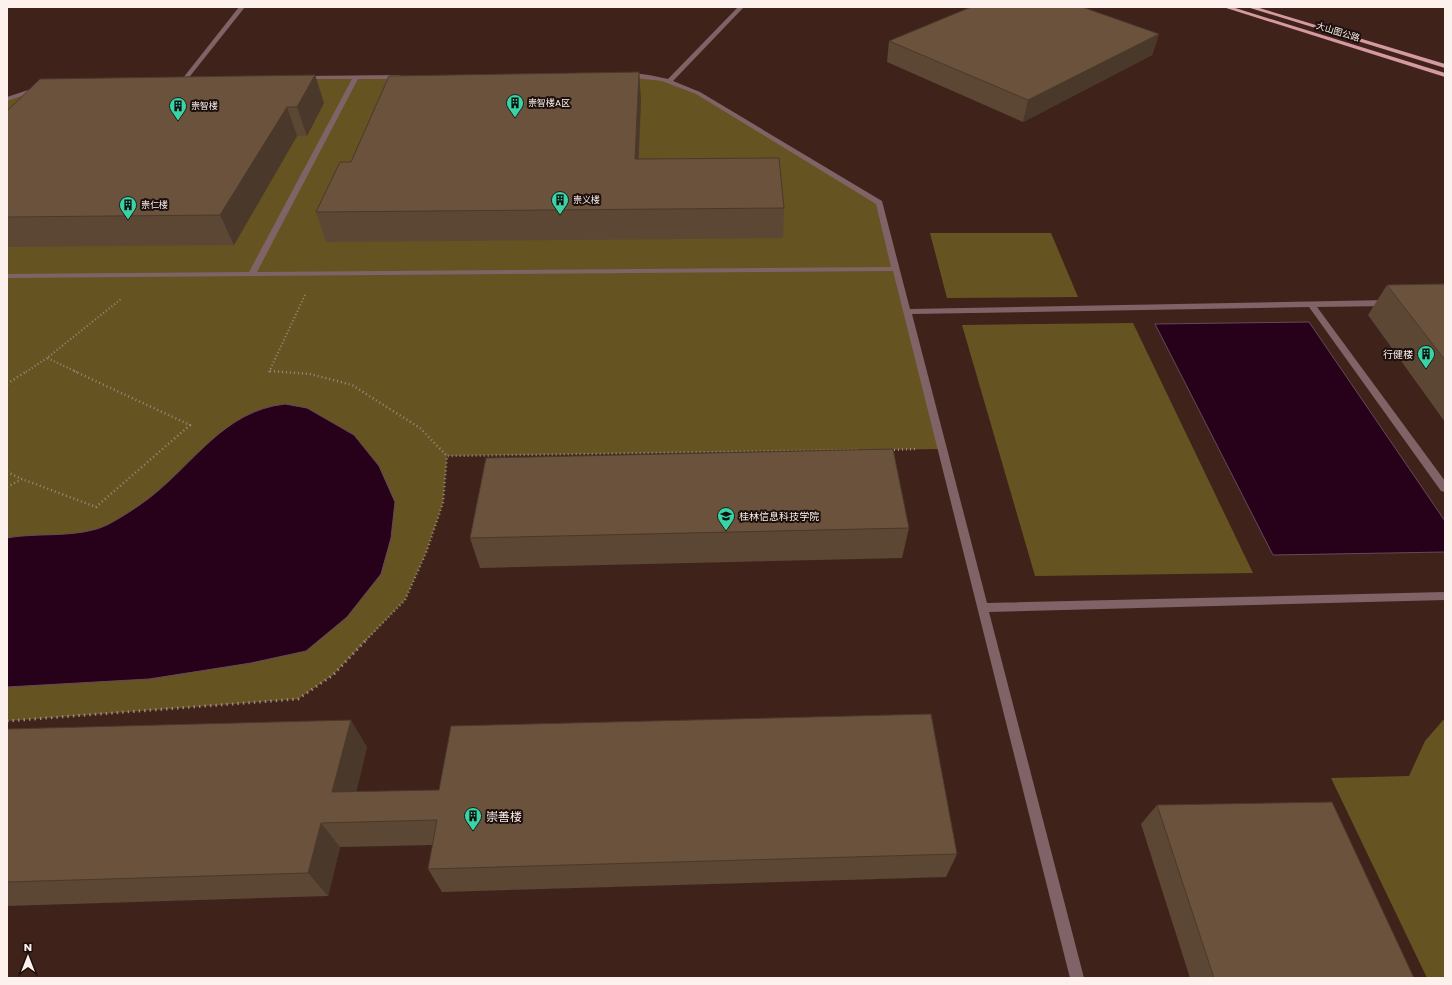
<svg xmlns="http://www.w3.org/2000/svg" width="1452" height="985" font-family="Poppins,'Noto Sans SC',sans-serif">
  <style>
    .green { fill: #655321 }
    .water { fill: #270019; stroke: #674859 }
    .lines { fill: none; stroke-linecap: round; stroke-linejoin: round }
    .path-far2 { stroke: #9d8983; stroke-width: 2; stroke-dasharray: 1 2.5; stroke-linecap: butt }
    .path-far1 { stroke: #9d8983; stroke-width: 2.5; stroke-dasharray: 1 3; stroke-linecap: butt }
    .path { stroke: #9d8983; stroke-width: 3; stroke-dasharray: 1.5 4; stroke-linecap: butt }
    .lane { fill: #806366; fill-rule: evenodd }
    .primary { fill: #d59aa1; fill-rule: evenodd }
    .wall { fill: #5b4734 }
    .shaded-wall { fill: #4a392b }
    .building { fill: #6a523d; stroke: #4a392b }
    .labels { text-anchor: middle; dominant-baseline: central; stroke-width: 4; stroke-linejoin: round; paint-order: stroke }
    .far-street-label { font-size: 9px; fill: #fcf1ed; stroke: #1d100c }
    .far-poi-label { font-size: 9px; fill: #fcf1ed; stroke: #1d100c; text-anchor: start }
    .poi-label { font-size: 10px; fill: #fcf1ed; stroke: #1d100c; text-anchor: end }
    .near-poi-label { font-size: 12px; fill: #fcf1ed; stroke: #1d100c; text-anchor: start }
  </style>
  <rect width="100%" height="100%" fill="#3f231b"/>
  <path class="green" d="M644,75l43,12 192,116 63,246 -495,7 -4,47 -17,50 -21,47 -72,75 -35,24 -291,22v-622l64,-17z
    M930,233h121l27,64 -131,1z
    M1133,323l120,250 -218,3 -73,-251z
    M1445,718v260h-18l-96,-200 78,-2 16,-35z"/>
  <path class="water" d="M1309,322l136,199v31l-172,3 -118,-231z
    M285,404l22,4 47,27 25,31 16,36 -4,36 -10,36 -34,43 -41,34 -55,12 -102,16 -142,8v-149c31,-6 73,1 102,-14 13,-7 27,-16 39,-25 46,-35 75,-88 137,-95z"/>
  <g class="lines">
    <path class="path-far2" d="M26,372l21,-14
      M77,372l-30,-14 74,-59
      M269,372l36,-77"/>
    <path class="path-far1" d="M270,371l40,3 42,11 68,43 27,28
      M7,384l20,-13
      M890,450l25,-1
      M7,472l15,7
      M7,487l15,-8 74,28 94,-82 -116,-54
      M366,640l39,-40 21,-47 17,-50 4,-47 410,-6"/>
    <path class="path" d="M7,721l291,-22 35,-24 34,-36"/>
    <path class="lane" d="M239,7h6l-58,73h-4v-2z
      M738,7h6l-71,74 27,11 182,109 28,108 479,-9 4,3 -4,3 -72,1 128,174v11l-4,-1 -132,-184 -397,7 75,289 458,-11v8l-456,12 95,366h-14l-177,-707 -886,7v-4l242,-2 103,-193h-52l-1,-1 3,-2 98,-1 3,2 -3,2h-42l-101,193 634,-5 -15,-63 -180,-110 -34,-13 -36,-4 -3,-2c8,-5 35,2 45,4z
      M37,87l3,2 -1,1 -32,11v-4z"/>
    <path class="primary" d="M1223,7h9l213,66v4z
      M1247,7h9l189,57v4z"/>
  </g>
  <path class="wall" d="M1159,34l-7,21 -129,67 -136,-60 2,-21z
    M639,72l2,28 -2,59 145,49 -1,30 -457,4 -10,-30 35,-50z
    M315,75l9,28 -17,33h-10l-63,109 -227,2v-136z
    M1445,284v138l-77,-107 19,-30z
    M909,528l-7,30 -422,10 -10,-30z
    M7,729l360,18 -11,45 601,62 -11,23 -504,15 -14,-23 5,-24 -93,2 -12,49 -321,10z
    M1157,805l257,173h-224l-49,-154z"/>
  <path class="shaded-wall" d="M1159,34l-7,21 -129,67 5,-22z
    M639,72l2,28 -4,89 -2,-30z
    M315,75l9,28 -17,33 -10,-29z
    M287,107l10,29 -63,109 -14,-30z
    M351,720l16,27 -17,71 -18,-26z
    M321,823l19,24 -12,49 -20,-23z"/>
  <path class="building" d="M971,7h111l77,27 -131,66 -139,-59z
    M639,72l-4,87 144,-1 5,50 -468,4 24,-50h11l38,-86z
    M315,75l-18,32h-10l-67,108 -213,2v-106l33,-32z
    M1445,284v76l-58,-75z
    M893,449l16,79 -439,10 16,-80z
    M931,714l26,140 -529,15 9,-49 -116,3 -13,50 -301,9v-153l344,-9 -19,72 107,-2 12,-64z
    M1332,802l82,176h-200l-57,-173z"/>
  <defs>
    <symbol id="building-pin" viewBox="-11 -11 22 30"><path d="M0 17L-7.5 6A9.5 9.5 0 1 1 7.5 6Z" fill="#38d4a6" stroke="#1d100c"/><path d="M-4-6H4V6H1V3H-1V6H-4ZM-2.5-4.3h1.7v1.8h-1.7ZM.8-4.3h1.7v1.8H.8ZM-2.5-1h1.7V.8h-1.7ZM.8-1h1.7V.8H.8Z" fill="#111"/></symbol>
    <symbol id="university-pin" viewBox="-11 -11 22 30"><path d="M0 17L-7.5 6A9.5 9.5 0 1 1 7.5 6Z" fill="#38d4a6" stroke="#1d100c"/><path d="M0-5L7-2L0 1L-7-2ZM-4 1L0 2.5L4 1V4Q0 6-4 4Z" fill="#111"/></symbol>
  </defs>
  <g fill-rule="evenodd">
    <use href="#building-pin" x="505" y="93" width="20" height="27"/>
    <use href="#building-pin" x="168" y="96" width="20" height="27"/>
    <use href="#building-pin" x="550" y="190" width="20" height="27"/>
    <use href="#building-pin" x="118" y="195" width="20" height="27"/>
    <use href="#building-pin" x="1416" y="344" width="20" height="27"/>
    <use href="#university-pin" x="716" y="506" width="20" height="27"/>
    <use href="#building-pin" x="463" y="806" width="20" height="27"/>
  </g>
  <g class="labels">
    <g class="far-street-label">
      <text transform="translate(1338 32) rotate(17)">大山图公路</text>
    </g>
    <g class="far-poi-label">
      <text x="528" y="103">崇智楼A区</text>
      <text x="191" y="106">崇智楼</text>
      <text x="573" y="200">崇义楼</text>
      <text x="141" y="205">崇仁楼</text>
    </g>
    <g class="poi-label">
      <text x="1413" y="354">行健楼</text>
      <text x="739" y="516" text-anchor="start">桂林信息科技学院</text>
    </g>
    <g class="near-poi-label">
      <text x="486" y="816">崇善楼</text>
    </g>
  </g>
  <rect width="1452" height="985" fill="none" stroke="#fcf1ed" stroke-width="16"/>
  <g transform="translate(28 957)" stroke="#1d100c" stroke-width="3" paint-order="stroke">
  <path d="M0-3L7 15L0 10L-7 15Z" fill="#fcf1ed"/>
  <text y="-6" font-size="11" font-weight="bold" text-anchor="middle" fill="#fcf1ed">N</text>
  </g>
</svg>
